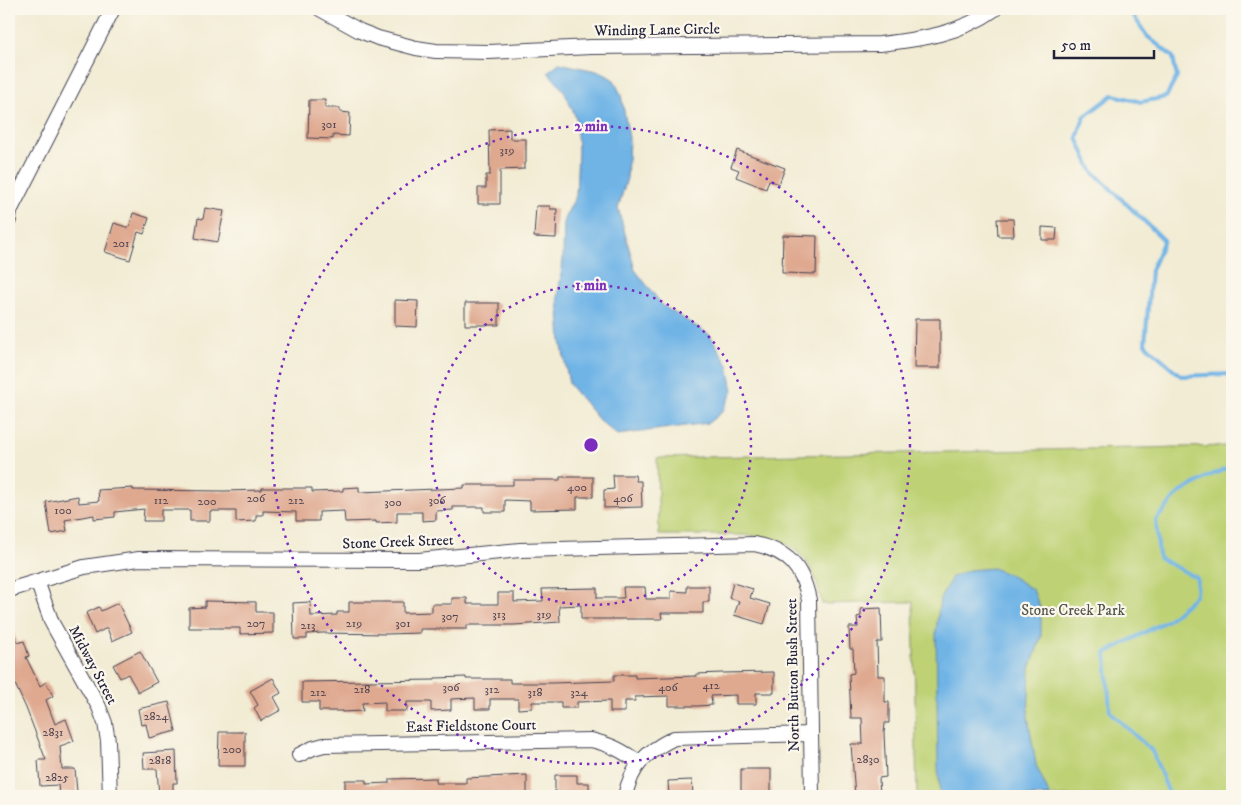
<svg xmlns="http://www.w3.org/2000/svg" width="1241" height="805" font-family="'IM FELL DW Pica',serif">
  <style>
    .green { fill: #bed275; stroke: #707a58 }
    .water { fill: #70b4e6; stroke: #496b90 }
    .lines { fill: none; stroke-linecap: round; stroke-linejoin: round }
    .stream { stroke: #70b4e6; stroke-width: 4 }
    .building { fill: #dfa990 }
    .minor-casing { stroke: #414052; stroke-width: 16 }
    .minor { stroke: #fff; stroke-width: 14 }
    .ring { fill: none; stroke: #7b2cbf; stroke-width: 2.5; stroke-dasharray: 2.5 5 }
    .labels { text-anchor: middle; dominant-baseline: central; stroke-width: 4.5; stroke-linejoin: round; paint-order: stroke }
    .number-label { font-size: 12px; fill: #514450 }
    .street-label { font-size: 15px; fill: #22223b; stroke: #fbf7ec }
    .park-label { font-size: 15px; fill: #51574c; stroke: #fbf7ec }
    .centre { fill: #7b2cbf; stroke: #fbf7ec; stroke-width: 2.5 }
    .ring-label { font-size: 15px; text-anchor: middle; font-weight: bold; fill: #7b2cbf; stroke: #fbf7ec; stroke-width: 4.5; stroke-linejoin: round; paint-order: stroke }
  </style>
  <rect width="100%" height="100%" fill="#fbf7ec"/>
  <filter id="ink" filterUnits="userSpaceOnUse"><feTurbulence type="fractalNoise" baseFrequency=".02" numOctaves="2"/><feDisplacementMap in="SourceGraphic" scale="10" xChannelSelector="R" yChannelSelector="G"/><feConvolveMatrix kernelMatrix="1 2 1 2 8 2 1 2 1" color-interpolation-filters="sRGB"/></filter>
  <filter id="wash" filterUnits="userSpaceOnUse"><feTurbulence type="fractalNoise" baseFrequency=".0096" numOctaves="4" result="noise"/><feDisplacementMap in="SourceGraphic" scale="20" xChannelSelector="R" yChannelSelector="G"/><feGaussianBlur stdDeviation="1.12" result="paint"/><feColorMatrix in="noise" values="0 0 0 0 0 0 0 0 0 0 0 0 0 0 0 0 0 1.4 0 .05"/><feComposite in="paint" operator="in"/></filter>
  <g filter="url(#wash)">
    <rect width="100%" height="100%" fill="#f2ecd4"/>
    <path class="green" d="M1232,446v350h-315l-4,-194 -91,2c-11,-63 -45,-70 -101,-69 -21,0 -42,0 -62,0l-2,-77z"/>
    <path class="water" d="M559,63l42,9 13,8 7,15 8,43 -2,40 -9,30 17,62 28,36 47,29 18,30 5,26 -11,21 -14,11 -91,12 -18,-15 -30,-36 -8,-43 -3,-45 5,-36 1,-41 12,-23 2,-46 -2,-32 -12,-27 -16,-19z
      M993,568l19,8 21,14 8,20v27l-11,32 -2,48 8,48 14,31h-110l-2,-30 -2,-135 4,-32 12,-22 17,-7z"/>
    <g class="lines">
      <path class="stream" d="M1129,9l18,27 26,21 4,20 -11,20 -25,5 -28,-7 -29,22 -7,21 15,33 72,69 -13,30 -6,74 36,32 51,-2
        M1170,796l-18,-45 -42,-39 -4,-59 62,-33 28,-25 1,-17 -38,-20 -3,-38 22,-26 29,-17 25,-11"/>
    </g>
    <g id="blocks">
      <path class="building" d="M309,100h16v8h15v4l10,1 -1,23 -16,-1v4l-25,-1z
        M510,129v10h16v24h-2v6l-24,1v34h-22v-16h8v-13h4l-1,-45z
        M737,150l48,18 -6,16 -10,-4 -3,9 -30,-12 3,-7 -8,-3z
        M536,206h14v3h7l-1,29 -22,-1z
        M205,208l19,3 -6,31 -23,-4 3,-20 5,1z
        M133,213l16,5 -5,16 -6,-2 -8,28 -25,-8 9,-29 15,5z
        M997,219h16l1,17h-16z
        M1042,227l15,1 -1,12h-14z
        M783,235l34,1 -1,38 -34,-1z
        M395,300l23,1 -1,26 -22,-1z
        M465,303h34v22h-34z
        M915,319h25v49h-26z
        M613,475h22l1,6h5l1,26 -38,1v-18l10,-1z
        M560,477h33v20h-16v12l-47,1v-9l-25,-1v12h-21v-5h-31v3l-17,1v9l-14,1v-9h-25v10l-21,1v-2l-31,1 -1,-11 -25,1v9h-23v-9l-33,-1v4h-7v6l-20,1v-11h-26v10h-20v-11h-29v11h-18l1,-12 -29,3v5l-21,2v-4l-29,5 2,11 -16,3 -5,-32 32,-6 1,7 20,-2 -1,-11 35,-2v2l91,1 38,-1v-2h50v4l31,-1v-3l16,-1v5l105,-4v-3h49v-5h47z
        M733,583l20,6 -3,9 20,6 -6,20 -30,-9 5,-14 -10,-3z
        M687,586h22v16h-6v11h-42l1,6h-81v-14l-22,1 1,16 -46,3h-47v4h-47v4l-33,1 -65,-1 -15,1v5h-13l-1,-36 17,-1 1,14 26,-1v-3h12v-10h54v11l29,-1v-8h20v-6h15v6h31v-11h16v9l29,-1 -1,-12 55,-1v10h27l-1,-11h22l1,12h25v-8l16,1z
        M205,601l51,1v10h17v21l-33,1v-6h-51v-20l16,-1z
        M118,603l14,29 -20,9 -5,-13 -12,6 -9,-21 13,-6 2,4z
        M881,608l1,34h-5l1,34h7v26h4v21h-4l-1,10 2,44 -7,1 1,18h-25l-4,-52h12l-1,-26h-11l-2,-44 5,-1 -1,-24h-3l-1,-22h9l-1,-10 4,-1v-7z
        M9,624h2l6,19 7,-2 5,15 -3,1 14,29 6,-4 7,14 -7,4 9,24 11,-5 8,22 -14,5 2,23h13l2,23 -18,1 -1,-8 -18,1 -2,-26h8l-20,-52 -17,-37z
        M140,651l17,31 -19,10 -10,-18 -8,4 -7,-13z
        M774,672v21h-18v11h-20v-9l-25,1 1,9 -14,1h-29v-10l-34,1v4h-10v11h-15v-11l-33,1v6h-16v-6h-29v6l-14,1v-10h-28v10h-15v-11l-24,1v11l-20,1v-9h-24v9h-22v-9l-23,1 1,8 -21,1v-1h-23v-9h-17v-20l133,-2v-2l31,-1v2h44v4h42l62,-2v-6h21v3l61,-2v-2l26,-1z
        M273,678l8,15 -7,4 7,13 -20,11 -7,-13 4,-3 -8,-14z
        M169,702l7,29 -27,7 -3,-14 -5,1 -3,-16z
        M219,732h26v34h-27z
        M176,751l1,32h-4v13h-14l-2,-27h-13l-1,-16z
        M741,769h30v25h-11v2h-19z
        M527,775v21h-182v-16h21v4l23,-1v-4l47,-1v5h30v-5z
        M555,775h22v8h12v13h-34z
        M692,780l1,16h-24l-1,-15z"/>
    </g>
  </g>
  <g filter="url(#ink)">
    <use href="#blocks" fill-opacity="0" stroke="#414052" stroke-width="1"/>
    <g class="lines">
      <defs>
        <path id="minor" d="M320,9l40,22 18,7 38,10 20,3 53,1 102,-5 289,-3c42,-5 80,-10 115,-35
          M9,220l1,-9 103,-202
          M37,581l15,42 47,84 6,16 3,18 2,55
          M9,590l75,-23 55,-8 280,1 101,-10 234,-6c34,7 48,22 55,56l3,196
          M299,755l14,-7 11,-3 267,-5c20,5 31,10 48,23
          M625,796c7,-31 21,-44 49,-58l137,-4"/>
      </defs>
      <use href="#minor" class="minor-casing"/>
      <use href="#minor" class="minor"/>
    </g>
  </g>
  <g class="ring">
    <circle cx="591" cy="445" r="160"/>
    <circle cx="591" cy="445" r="319"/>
  </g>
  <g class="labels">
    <g class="number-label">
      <text x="329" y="124">301</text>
      <text x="507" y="150">319</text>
      <text x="121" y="243">201</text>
      <text x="577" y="487">400</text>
      <text x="256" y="498">206</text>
      <text x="623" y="498">406</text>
      <text x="161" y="500">112</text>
      <text x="296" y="500">212</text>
      <text x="437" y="500">306</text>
      <text x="207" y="501">200</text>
      <text x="393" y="502">300</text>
      <text x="63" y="510">100</text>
      <text x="499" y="614">313</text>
      <text x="544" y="614">319</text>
      <text x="450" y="616">307</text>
      <text x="256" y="623">207</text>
      <text x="354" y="623">219</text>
      <text x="403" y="623">301</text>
      <text x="308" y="625">213</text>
      <text x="711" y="685">412</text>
      <text x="451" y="687">306</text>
      <text x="668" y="687">406</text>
      <text x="362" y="689">218</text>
      <text x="492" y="689">312</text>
      <text x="318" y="692">212</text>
      <text x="535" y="692">318</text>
      <text x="579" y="692">324</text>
      <text x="156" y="716">2824</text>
      <text x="53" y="732">2831</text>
      <text x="232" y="749">200</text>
      <text x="868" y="759">2830</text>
      <text x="160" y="760">2818</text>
      <text x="57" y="777">2825</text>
    </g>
    <g class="street-label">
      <text transform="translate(657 30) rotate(-1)">Winding Lane Circle</text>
      <text transform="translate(398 542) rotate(-2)">Stone Creek Street</text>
      <text transform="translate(93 665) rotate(62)">Midway Street</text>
      <text transform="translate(793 675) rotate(-91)">North Button Bush Street</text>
      <text transform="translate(471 726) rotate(-1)">East Fieldstone Court</text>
    </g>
    <g class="park-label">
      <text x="1073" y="610">Stone Creek Park</text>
    </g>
  </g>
  <circle cx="591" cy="445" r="8" class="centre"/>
  <g class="ring-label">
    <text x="591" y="131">2 min</text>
    <text x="591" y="290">1 min</text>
  </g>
  <rect width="1241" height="805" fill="none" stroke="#fbf7ec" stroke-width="30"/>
  <path d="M1054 50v8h100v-8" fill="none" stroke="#22223b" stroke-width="2.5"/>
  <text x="1061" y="50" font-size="15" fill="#22223b" stroke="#fbf7ec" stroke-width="4" paint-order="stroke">50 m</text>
</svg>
